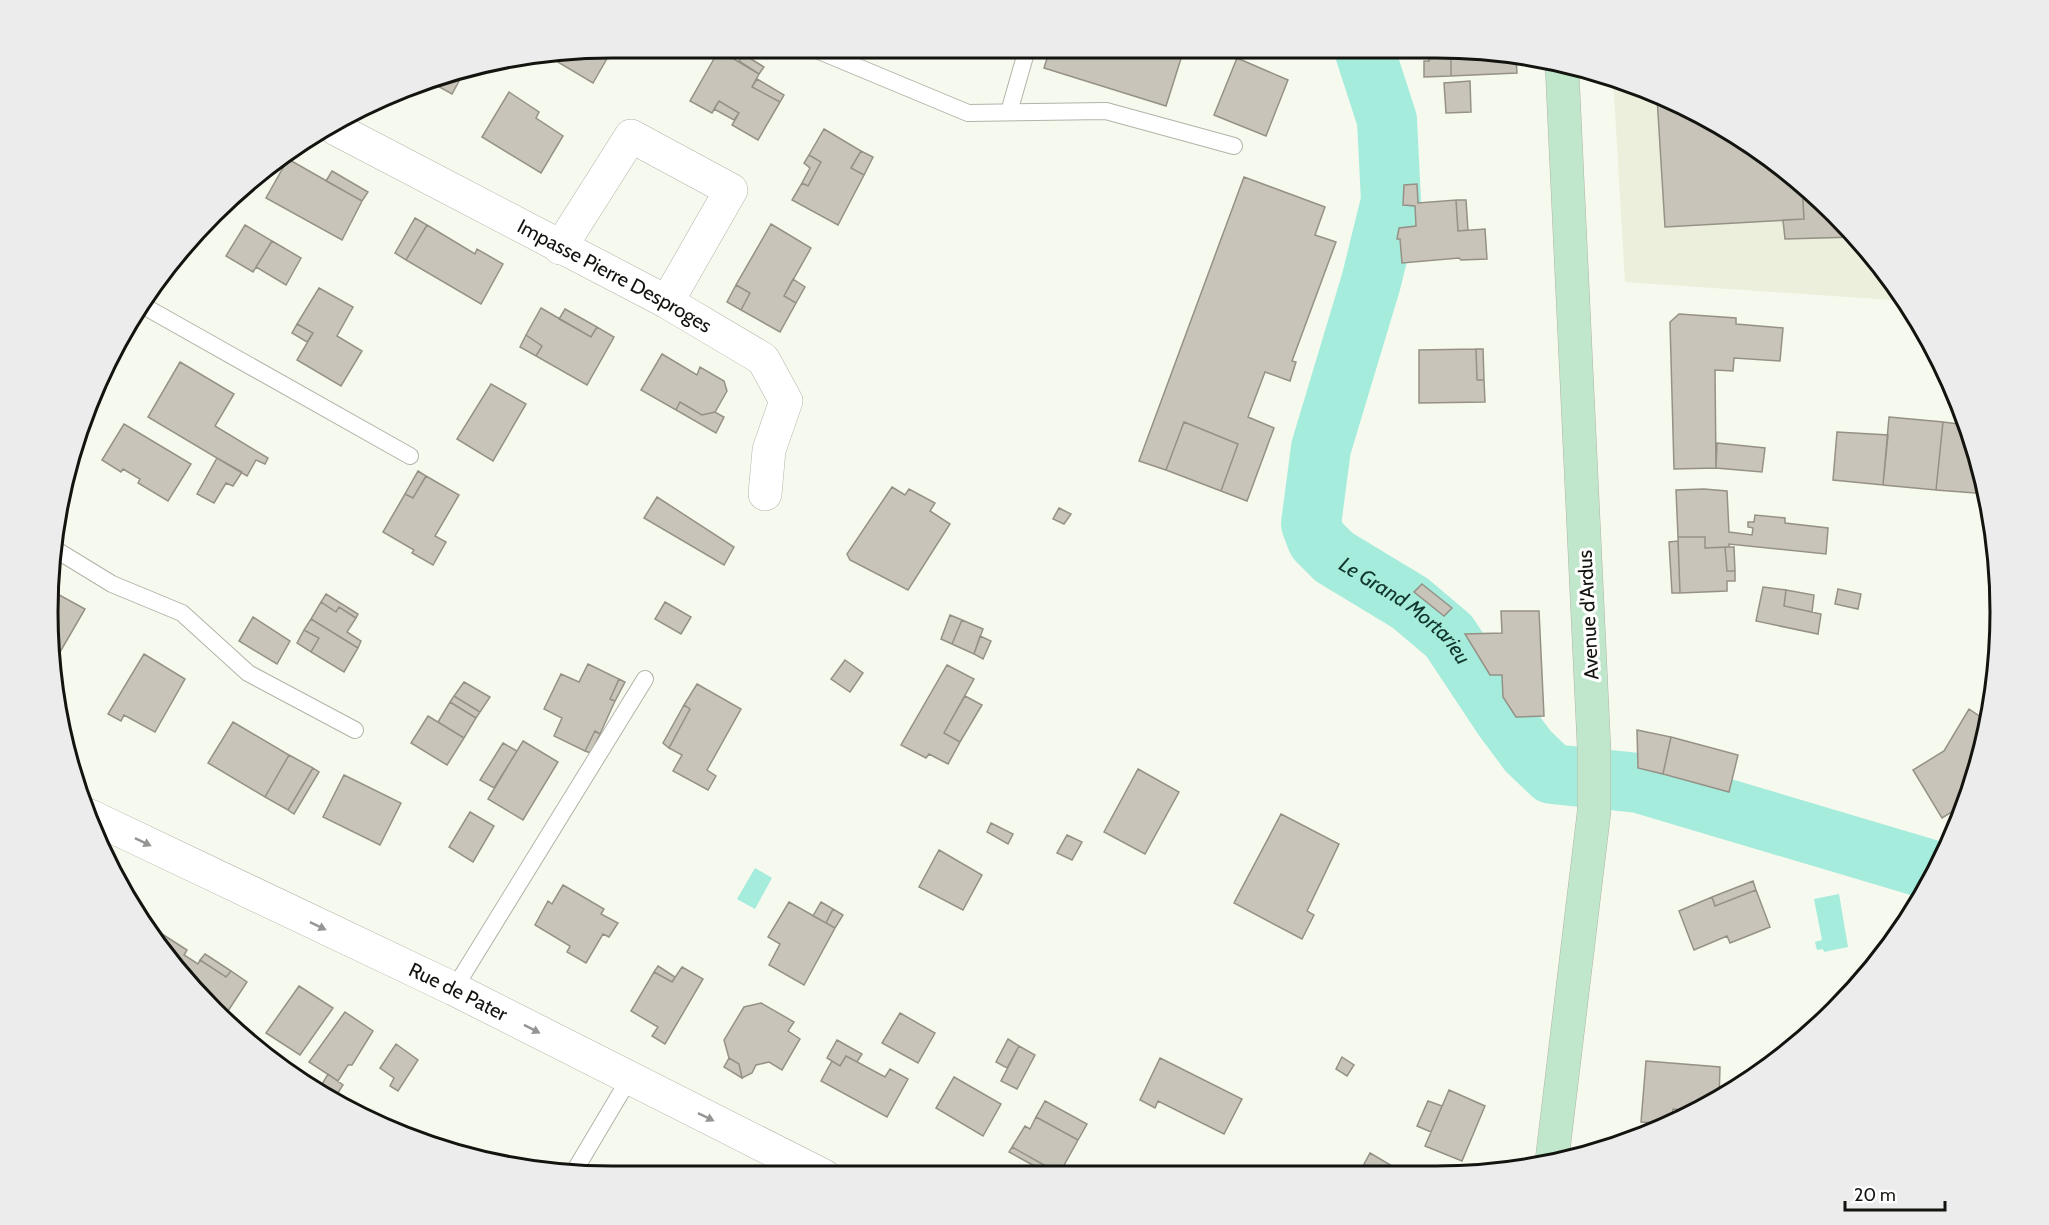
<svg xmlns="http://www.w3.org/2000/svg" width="2049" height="1225" font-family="Cabin,sans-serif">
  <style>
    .built { fill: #ebefdb }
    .water { fill: #a5ecdd }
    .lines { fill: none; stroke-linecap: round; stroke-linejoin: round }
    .river { stroke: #a5ecdd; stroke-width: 60 }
    .building { fill: #c9c4b9; stroke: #959186; stroke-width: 1.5 }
    .service-casing { stroke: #b1b4a8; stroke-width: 18 }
    .minor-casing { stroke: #b1b4a8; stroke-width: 34 }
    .tertiary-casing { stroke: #b1b4a8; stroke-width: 34 }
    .secondary-casing { stroke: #b1b4a8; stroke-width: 34 }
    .service { stroke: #fff; stroke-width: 16 }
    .minor { stroke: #fff; stroke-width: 33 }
    .tertiary { stroke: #fff; stroke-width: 33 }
    .secondary { stroke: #c0e7cc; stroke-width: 33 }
    .oneway { fill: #959593 }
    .labels { text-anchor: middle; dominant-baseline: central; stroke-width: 6; stroke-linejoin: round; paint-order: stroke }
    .street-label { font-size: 20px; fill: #131410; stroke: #fff }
    .water-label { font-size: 21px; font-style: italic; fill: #11342e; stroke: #fff }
    .rim { fill: none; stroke: #131410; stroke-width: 3 }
  </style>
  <rect width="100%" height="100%" fill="#f6f9ed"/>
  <path class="built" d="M1613,77l137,66 86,71 71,87 -282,-19z"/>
  <path class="water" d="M755,868l17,10 -17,31 -18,-10z
    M1839,894l9,53 -24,5 -1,-3 -6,1 -2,-8 7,-2 -8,-41z"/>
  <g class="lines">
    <path class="river" id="s1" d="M1364,49l23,71 4,81 -20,81 -50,166 -10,76 6,16 17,17 76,46 39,33 53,80 26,35 24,23 87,9 296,88"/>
  </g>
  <path class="building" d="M613,48l-20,35 -42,-25 61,-10z
    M1050,49h134l-18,57 -122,-38z
    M1428,49h23v27l-27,1v-16h5z
    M1451,49h23l42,9 1,15 -66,3z
    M719,50l40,24 -7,13 28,15 -22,38 -26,-15 7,-12 -20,-12 -7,12 -22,-12z
    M743,54l21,13 -5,7 -20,-13z
    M1237,58l51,22 -22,56 -52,-21z
    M464,72l-12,22 -25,-14 4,-2z
    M757,79l27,16 -4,7 -28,-15z
    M1470,81l1,31 -25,1 -2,-30z
    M509,92l30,20 -3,6 27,18 -22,37 -59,-36z
    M1657,97l93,46 52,42 2,34 -139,8z
    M719,101l20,12 -5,7 -20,-11z
    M824,129l37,22 -10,17 13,7 -26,50 -46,-25 10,-17 6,3 13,-24 -12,-7z
    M861,151l12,6 -9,18 -13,-7z
    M809,155l12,7 -13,24 -6,-3 8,-15 -6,-5z
    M288,159l74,42 -20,39 -76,-42z
    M332,171l36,21 -6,9 -36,-20z
    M1244,177l81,30 -10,28 21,7 -44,119 4,1 -6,19 -25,-9 -17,45 26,11 -27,73 -26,-10 17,-47 -54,-22 -18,48 -27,-9z
    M1417,184l1,19 38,-3 2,31 27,-2 2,30 -26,1 -2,-2 -57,5 -2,-24h-3l2,-11 17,-2 -1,-20 -12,-1 1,-20z
    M1802,185l34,29 19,23 -70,2 -2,-19 21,-1z
    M1456,200h10l2,30 -10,1z
    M415,218l12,7 -21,35 -11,-7z
    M771,224l40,24 -27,48 12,7 -16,29 -39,-22 9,-17 -14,-8z
    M245,225l27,16 -19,31 -27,-16z
    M427,225l48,29 2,-5 26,15 -22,40 -75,-44z
    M272,241l29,17 -15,27 -30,-18z
    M793,279l12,8 -9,16 -12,-7z
    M736,285l14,8 -9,17 -14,-8z
    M319,288l34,19 -16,29 25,15 -21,35 -44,-26 16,-27 -16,-9z
    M541,308l50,29 6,-10 17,10 -27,48 -51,-29 6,-10 -16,-11z
    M565,309l32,18 -6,10 -32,-18z
    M1679,314l57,4v6l47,4 -3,33 -46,-3 -1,13 -18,-1 1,98 -42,1 -4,-147z
    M297,324l16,9 -6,9 -15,-9z
    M526,335l16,11 -6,10 -16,-9z
    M1476,349l1,31h7l1,22 -66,1v-53z
    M1476,349h7l1,31h-7z
    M662,354l35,21 3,-8 24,14 3,10 -12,21 -13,3 -22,-13 -4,8 -35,-20z
    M180,362l54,32 -19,32 53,32 -3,6 -9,-4 -9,16 -99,-59z
    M491,384l35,20 -33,57 -36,-22z
    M680,402l22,13 13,-3 9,5 -8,16 -40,-23z
    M1889,417l54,5 -7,68 -53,-5z
    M1184,422l54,22 -17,47 -55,-21z
    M1943,422l24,3 21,69 -52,-4z
    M124,424l67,40 -23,37 -30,-18 2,-4 -17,-10 -2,3 -19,-12z
    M1837,432l51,3 -5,50 -50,-5z
    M1717,443l48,5 -3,24 -46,-4z
    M217,458l25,14 -9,14 -7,-3 -12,20 -17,-9z
    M418,471l8,5 -13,22 -8,-4z
    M426,476l33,19 -24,41 11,6 -13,23 -21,-12 2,-3 -31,-18 22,-38 8,4z
    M892,487l13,8 4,-6 26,14 -5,8 20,13 -42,66 -58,-30 -3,-6z
    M1704,489l23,2 2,41 23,3 1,-7 -5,-1v-5h6l1,-7 30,3v5l43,5 -2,26 -97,-10v3l-24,1v-11h-27l-2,-47z
    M657,497l77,50 -10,18 -80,-47z
    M1059,508l12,6 -7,10 -11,-5z
    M1678,537h27v11l20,-1 2,24h8v10h-8v10l-47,2z
    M1678,541l2,52h-8l-3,-51z
    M1725,547h9l1,24h-8z
    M1422,584l30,24 -8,8 -30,-24z
    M1763,587l23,3 -2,16 37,8 -3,20 -62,-13z
    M1838,589l23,5 -3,15 -23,-5z
    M1786,590l28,5 -2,17 -28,-6z
    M52,591l33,18 -29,50 -8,-47z
    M326,594l32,20 -2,4 -17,-11 -3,5 -15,-10z
    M321,602l15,10 3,-5 17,11 -9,14 14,9 -3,7 -47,-29z
    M665,602l26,15 -10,17 -26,-15z
    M1501,611h38l5,105 -28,1 -13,-20 -1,-22h-12l-25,-41 37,-1z
    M950,615l12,5 -10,24 -11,-5z
    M253,617l37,24 -13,23 -38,-23z
    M311,619l47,29 -14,24 -33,-20 8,-14 -15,-8z
    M962,620l21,9 -9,25 -22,-10z
    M304,630l15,8 -8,14 -14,-9z
    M980,636l11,5 -8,18 -9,-5z
    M144,654l41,25 -30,53 -31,-17 -3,6 -13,-7z
    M845,660l18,13 -13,19 -19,-13z
    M588,664l31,15 -9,20 5,2 -15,33 -5,-3 -10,20 -31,-15 8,-18 -18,-9 17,-35 18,8z
    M947,665l27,14 -30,54 16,9 -12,22 -19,-10 -3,4 -25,-13z
    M619,679l6,3 -10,19 -5,-2z
    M464,682l26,15 -10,15 -26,-16z
    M697,684l44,25 -34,61 9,6 -8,14 -35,-19 9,-16 -13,-7 21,-39 -6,-4z
    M454,696l26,16 -4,6 -26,-16z
    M965,696l17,9 -22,37 -16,-9z
    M450,702l26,16 -12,20 -26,-16z
    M684,705l6,4 -21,39 -6,-5z
    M1969,709l21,14 -25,81 -23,14 -29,-48 31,-19z
    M428,716l36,22 -17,27 -36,-22z
    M233,722l56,33 -24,42 -57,-34z
    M1637,730l34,7 -8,37 -25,-6z
    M595,731l5,3 -9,19 -6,-2z
    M1671,737l67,18 -9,37 -66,-18z
    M523,741l35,21 -35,58 -35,-21z
    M503,743l14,8 -23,37 -14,-8z
    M289,755l24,13 -25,42 -23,-13z
    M313,768l6,4 -25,42 -6,-4z
    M1138,769l41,23 -34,62 -41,-22z
    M344,775l57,28 -21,42 -57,-28z
    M470,812l24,14 -21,36 -24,-15z
    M1281,814l58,30 -32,67 7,4 -12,24 -68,-36z
    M991,823l22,11 -5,10 -21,-12z
    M1067,835l15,7 -10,18 -15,-7z
    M939,850l43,25 -19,35 -44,-23z
    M1753,881l3,9 -41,16 -3,-9z
    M563,885l41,24 -3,5 17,9 -9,14 -6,-3 -17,29 -19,-11 3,-6 -35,-21 13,-24 4,3z
    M1756,890l14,37 -40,16 -3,-7 -33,14 -15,-39 33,-14 3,9z
    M789,902l46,26 -31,57 -35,-20 11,-21 -12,-7z
    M821,902l12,7 -7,14 -13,-7z
    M833,909l10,6 -8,13 -9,-5z
    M162,934l25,16 -3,5 14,9 2,-4 26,17 5,-6 16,11 -21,32 -62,-58 -7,-14z
    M205,954l26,17 -5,6 -26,-17z
    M658,966l17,11 -3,5 -18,-10z
    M682,967l21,12 -38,65 -13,-8 6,-9 -27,-16 23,-39 18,10z
    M299,986l34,22 -33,47 -34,-22z
    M761,1003l33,19 -6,9 12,8 -18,31 -13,-8 -13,3 -4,8 -10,5 -3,-14 -10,-6 -5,-18 20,-33z
    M345,1012l28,19 -21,34h-4l-10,16 -29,-19z
    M900,1013l35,20 -17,30 -36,-20z
    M1008,1039l11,7 -12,22 -11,-6z
    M837,1040l25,14 -5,8 -11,-6 -6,10 -13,-8z
    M396,1044l22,16 -20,31 -8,-5 4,-8 -14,-10z
    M1019,1046l16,9 -18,34 -16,-8z
    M846,1056l39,21 5,-8 18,10 -21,38 -66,-36 11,-20 8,5z
    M1342,1057l12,8 -7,11 -11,-7z
    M729,1058l10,6 3,14 -18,-11z
    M1160,1058l82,41 -18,35 -66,-33 -3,7 -15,-8z
    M1646,1061l74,6 -1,34 -21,10 -25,-2 -1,14 -4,1 -27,-2z
    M328,1074l15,11 -9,14 -16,-8z
    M954,1077l47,27 -18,32 -47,-28z
    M1449,1090l36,16 -23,55 -37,-15z
    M1045,1101l42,23 -9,16 -42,-23z
    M1428,1101l14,5 -11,26 -14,-6z
    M1036,1117l42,23 -20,36h-6l-12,-7 4,-4 -32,-18 13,-21 5,3z
    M1012,1147l32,18 -4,4 -31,-17z
    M1370,1153l39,23h-40l1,-3 -8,-5z"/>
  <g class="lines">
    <defs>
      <path id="service" d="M812,48l156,65 138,-2 128,35
        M1009,112l18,-63
        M140,304l270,152
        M58,551l54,33 70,29 66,60 107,57
        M454,989l191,-310
        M572,1175l57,-96"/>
      <g id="minor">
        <path id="s2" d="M336,129l331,173 96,57 23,42 -17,49 -4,44"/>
        <path d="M560,248l71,-112 100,54 -64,112"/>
      </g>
      <g id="tertiary">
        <path id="s3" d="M90,816l364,173 370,187"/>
      </g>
      <path id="secondary" d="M1552,1160l42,-348v-64l-32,-681"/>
    </defs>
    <use href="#service" class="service-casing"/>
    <use href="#minor" class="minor-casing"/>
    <use href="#tertiary" class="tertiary-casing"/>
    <use href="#secondary" class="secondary-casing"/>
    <use href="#service" class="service"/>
    <use href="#minor" class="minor"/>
    <use href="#tertiary" class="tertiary"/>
    <use href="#secondary" class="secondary"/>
  </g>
  <defs><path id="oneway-solid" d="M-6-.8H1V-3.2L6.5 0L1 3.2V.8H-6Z" transform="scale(1.5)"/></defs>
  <g class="oneway">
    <use href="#oneway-solid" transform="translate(143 842) rotate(26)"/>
    <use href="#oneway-solid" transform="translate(318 926) rotate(26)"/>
    <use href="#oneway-solid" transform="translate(532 1029) rotate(27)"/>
    <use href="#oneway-solid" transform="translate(706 1117) rotate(26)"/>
  </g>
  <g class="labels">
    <g class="street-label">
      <text stroke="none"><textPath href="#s2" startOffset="315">Impasse Pierre Desproges</textPath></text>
      <text transform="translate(1588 615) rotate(-93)">Avenue d'Ardus</text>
      <text stroke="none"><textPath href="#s3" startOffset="408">Rue de Pater</textPath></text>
    </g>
    <g class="water-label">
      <text stroke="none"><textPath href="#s1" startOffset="620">Le Grand Mortarieu</textPath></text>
    </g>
  </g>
  <path d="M0 0H2049V1225H0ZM612 58H1436A554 554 0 0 1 1990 612V612A554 554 0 0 1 1436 1166H612A554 554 0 0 1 58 612V612A554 554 0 0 1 612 58Z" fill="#ececec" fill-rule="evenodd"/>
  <path class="rim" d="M612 58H1436A554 554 0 0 1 1990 612V612A554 554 0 0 1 1436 1166H612A554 554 0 0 1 58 612V612A554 554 0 0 1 612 58Z"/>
  <path d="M1845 1201v9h100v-9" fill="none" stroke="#131410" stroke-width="3"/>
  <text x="1854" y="1201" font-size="18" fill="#131410" stroke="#ffffff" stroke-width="4.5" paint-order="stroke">20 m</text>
</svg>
